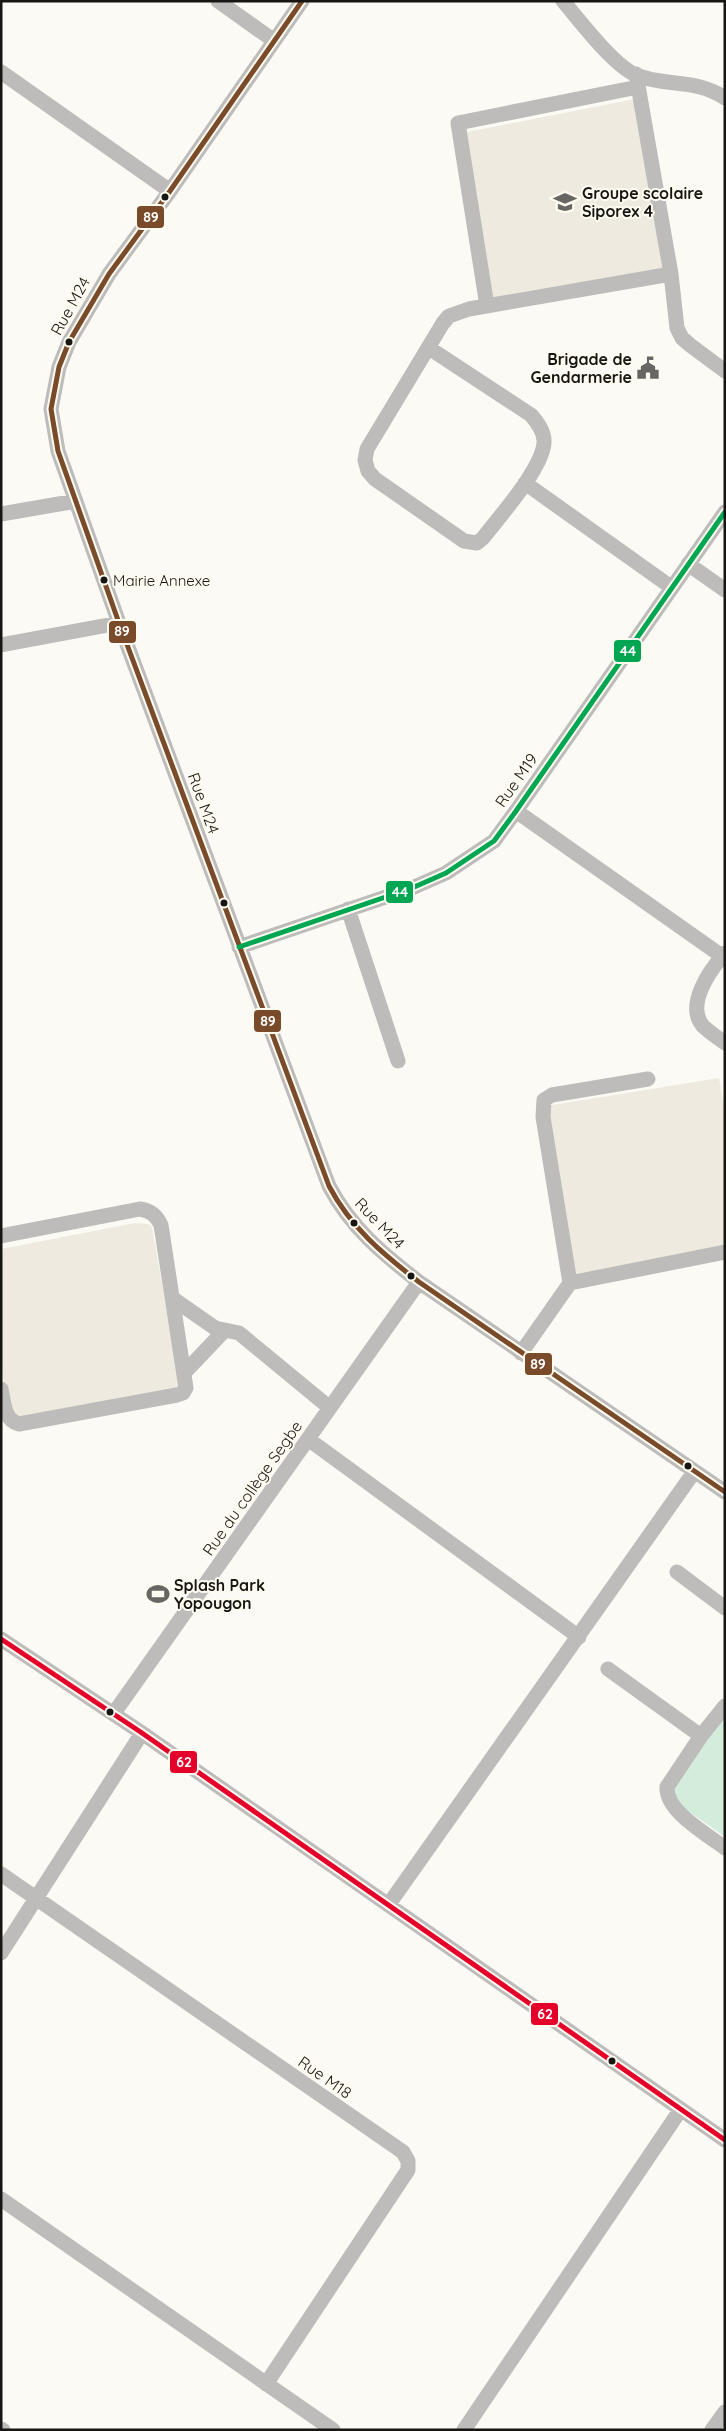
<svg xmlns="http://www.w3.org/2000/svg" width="726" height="2431" font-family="Quicksand,sans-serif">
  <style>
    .built { fill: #eeeadf }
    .green { fill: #d4ecdb }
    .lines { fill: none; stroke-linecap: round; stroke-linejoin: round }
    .minor { stroke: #bdbcba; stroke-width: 15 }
    .bus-1-casing { stroke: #fefbf1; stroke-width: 9 }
    .bus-2-casing { stroke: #fefbf1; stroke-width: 9 }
    .bus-3-casing { stroke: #fefbf1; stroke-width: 9 }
    .bus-1 { stroke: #7a4b2a; stroke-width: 5 }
    .bus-2 { stroke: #e4002b; stroke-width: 5 }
    .bus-3 { stroke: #00a651; stroke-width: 5 }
    .bus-dot { fill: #181613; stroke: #fefbf1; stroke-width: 2 }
    .labels { text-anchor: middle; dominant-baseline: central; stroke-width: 4; stroke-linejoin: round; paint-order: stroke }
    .bus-label { font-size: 15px; fill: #181613; stroke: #fefbf1; text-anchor: start }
    .poi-label { font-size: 16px; font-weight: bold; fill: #181613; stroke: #fefbf1; text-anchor: start }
    .street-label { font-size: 16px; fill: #181613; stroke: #fefbf1 }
    .line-badge { stroke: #fefbf1; stroke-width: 2 }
    .badge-label { font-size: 14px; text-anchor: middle; font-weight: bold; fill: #fff }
  </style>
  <rect width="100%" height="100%" fill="#fbfaf4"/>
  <path class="built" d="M635,99l28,173 -169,32 -27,-172z
    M719,1078l6,35v135l-152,28 -27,-170z
    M135,1223l13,1 4,3 29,165 -152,29 -19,-7 -9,-48v-117z"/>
  <path class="green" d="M725,1702v135l-65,-46z"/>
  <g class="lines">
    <path class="minor" d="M218,1l55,39
      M302,1l-132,190 -61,83 -40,68 -10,25 -8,42 7,42 61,172 210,563c22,42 54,68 90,96l306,210
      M563,1c17,20 50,64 73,74 30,12 59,3 89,23
      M1,72l169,119
      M636,74l35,200 6,54 5,10 8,7 35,26
      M487,306l-29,-183 180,-36
      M429,348l102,67c6,7 14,17 13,28 -2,26 -44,73 -61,95l-6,5 -13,-2 -89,-62 -7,-8 -3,-11 2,-11 76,-126 6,-7 20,-7 202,-35
      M525,483l146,104
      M1,514l75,-13
      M688,564l37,26
      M1,645l118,-22
      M516,811l206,145
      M348,909l50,152
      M239,947l173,-59 34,-15 48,-32 22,-30 209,-299
      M725,953c-15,17 -40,52 -22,73 6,6 15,12 22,17
      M1,1236l139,-27c11,2 16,6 21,16l25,163 -3,5 -6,2 -158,29c-15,-4 -15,-21 -18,-35
      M570,1283l-27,-166 1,-17 8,-5 96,-16
      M172,1298l43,30 24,5 91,75
      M521,1353l49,-70 155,-31
      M184,1373l40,-42
      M308,1439l271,198
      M677,1572l48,36
      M1,1639l141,94 583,407
      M608,1669l93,67 -34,51c-2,24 41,48 58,61
      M114,1713l305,-431
      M701,1736l24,-30
      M1,1874l402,278 5,9v9l-142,214
      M389,1904l305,-432
      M1,1953l141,-220
      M1,2199l332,231
      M1,2429l2,1
      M464,2430l217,-321
      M712,2430l13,-18"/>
    <defs>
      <path id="bus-1" d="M302,1l-132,190 -61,83 -40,68 -10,25 -8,42 7,42 61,172 210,563c22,42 54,68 90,96l306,210"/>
      <path id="bus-2" d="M1,1639l141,94 583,407"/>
      <path id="bus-3" d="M239,947l173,-59 34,-15 48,-32 22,-30 209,-299"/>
    </defs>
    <use href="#bus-1" class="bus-1-casing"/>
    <use href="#bus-2" class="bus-2-casing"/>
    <use href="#bus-3" class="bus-3-casing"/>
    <use href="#bus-1" class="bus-1"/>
    <use href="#bus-2" class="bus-2"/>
    <use href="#bus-3" class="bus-3"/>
  </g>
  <defs>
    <symbol id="school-bare" viewBox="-9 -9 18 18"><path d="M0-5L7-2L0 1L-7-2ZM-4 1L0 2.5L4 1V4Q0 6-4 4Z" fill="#676662" stroke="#fefbf1" stroke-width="2.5" paint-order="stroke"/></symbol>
    <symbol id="civic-bare" viewBox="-9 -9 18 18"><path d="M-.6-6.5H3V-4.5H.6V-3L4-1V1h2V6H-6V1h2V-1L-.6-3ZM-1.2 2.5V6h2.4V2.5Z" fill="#676662" stroke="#fefbf1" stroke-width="2.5" paint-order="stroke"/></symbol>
    <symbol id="stadium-bare" viewBox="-9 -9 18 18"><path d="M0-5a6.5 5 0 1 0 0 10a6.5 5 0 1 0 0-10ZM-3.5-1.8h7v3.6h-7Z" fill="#676662" stroke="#fefbf1" stroke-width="2.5" paint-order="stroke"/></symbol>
  </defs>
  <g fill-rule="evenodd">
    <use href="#school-bare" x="549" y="186" width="32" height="32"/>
    <use href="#civic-bare" x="632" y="352" width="32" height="32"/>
    <use href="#stadium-bare" x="142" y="1578" width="32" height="32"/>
  </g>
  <g class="bus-dot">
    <circle cx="165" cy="197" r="4.5"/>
    <circle cx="69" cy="342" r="4.5"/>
    <circle cx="104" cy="580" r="4.5"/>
    <circle cx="224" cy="903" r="4.5"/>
    <circle cx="354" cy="1223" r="4.5"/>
    <circle cx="411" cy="1276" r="4.5"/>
    <circle cx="688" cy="1466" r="4.5"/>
    <circle cx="110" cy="1712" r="4.5"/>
    <circle cx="612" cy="2061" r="4.5"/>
  </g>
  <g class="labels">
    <g class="bus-label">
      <text x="113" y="580">Mairie Annexe</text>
    </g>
    <g class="poi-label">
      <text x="582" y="193">Groupe scolaire<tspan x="582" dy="18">Siporex 4</tspan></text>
      <text x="632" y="359" text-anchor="end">Brigade de<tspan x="632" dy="18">Gendarmerie</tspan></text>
      <text x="174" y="1585">Splash Park<tspan x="174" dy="18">Yopougon</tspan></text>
    </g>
    <g class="street-label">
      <text transform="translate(70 306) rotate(-61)">Rue M24</text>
      <text transform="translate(516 780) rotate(-55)">Rue M19</text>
      <text transform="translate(204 803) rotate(70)">Rue M24</text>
      <text transform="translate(380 1223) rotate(46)">Rue M24</text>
      <text transform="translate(252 1488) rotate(-55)">Rue du collège Segbe</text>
      <text transform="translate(325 2077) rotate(35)">Rue M18</text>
    </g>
  </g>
  <g class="line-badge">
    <rect x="136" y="205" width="29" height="24" rx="5" fill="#7a4b2a"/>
    <rect x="108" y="620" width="29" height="24" rx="5" fill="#7a4b2a"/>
    <rect x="613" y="639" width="29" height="24" rx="5" fill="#00a651"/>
    <rect x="385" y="880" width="29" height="24" rx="5" fill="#00a651"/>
    <rect x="253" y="1009" width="29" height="24" rx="5" fill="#7a4b2a"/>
    <rect x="524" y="1352" width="29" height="24" rx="5" fill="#7a4b2a"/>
    <rect x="169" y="1750" width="29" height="24" rx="5" fill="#e4002b"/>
    <rect x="530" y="2002" width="29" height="24" rx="5" fill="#e4002b"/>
  </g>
  <g class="badge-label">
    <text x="151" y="222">89</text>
    <text x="122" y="636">89</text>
    <text x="628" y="656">44</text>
    <text x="400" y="897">44</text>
    <text x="268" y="1026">89</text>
    <text x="538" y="1369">89</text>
    <text x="184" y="1767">62</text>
    <text x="545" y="2019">62</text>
  </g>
  <rect width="726" height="2431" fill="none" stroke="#181613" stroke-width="5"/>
</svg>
